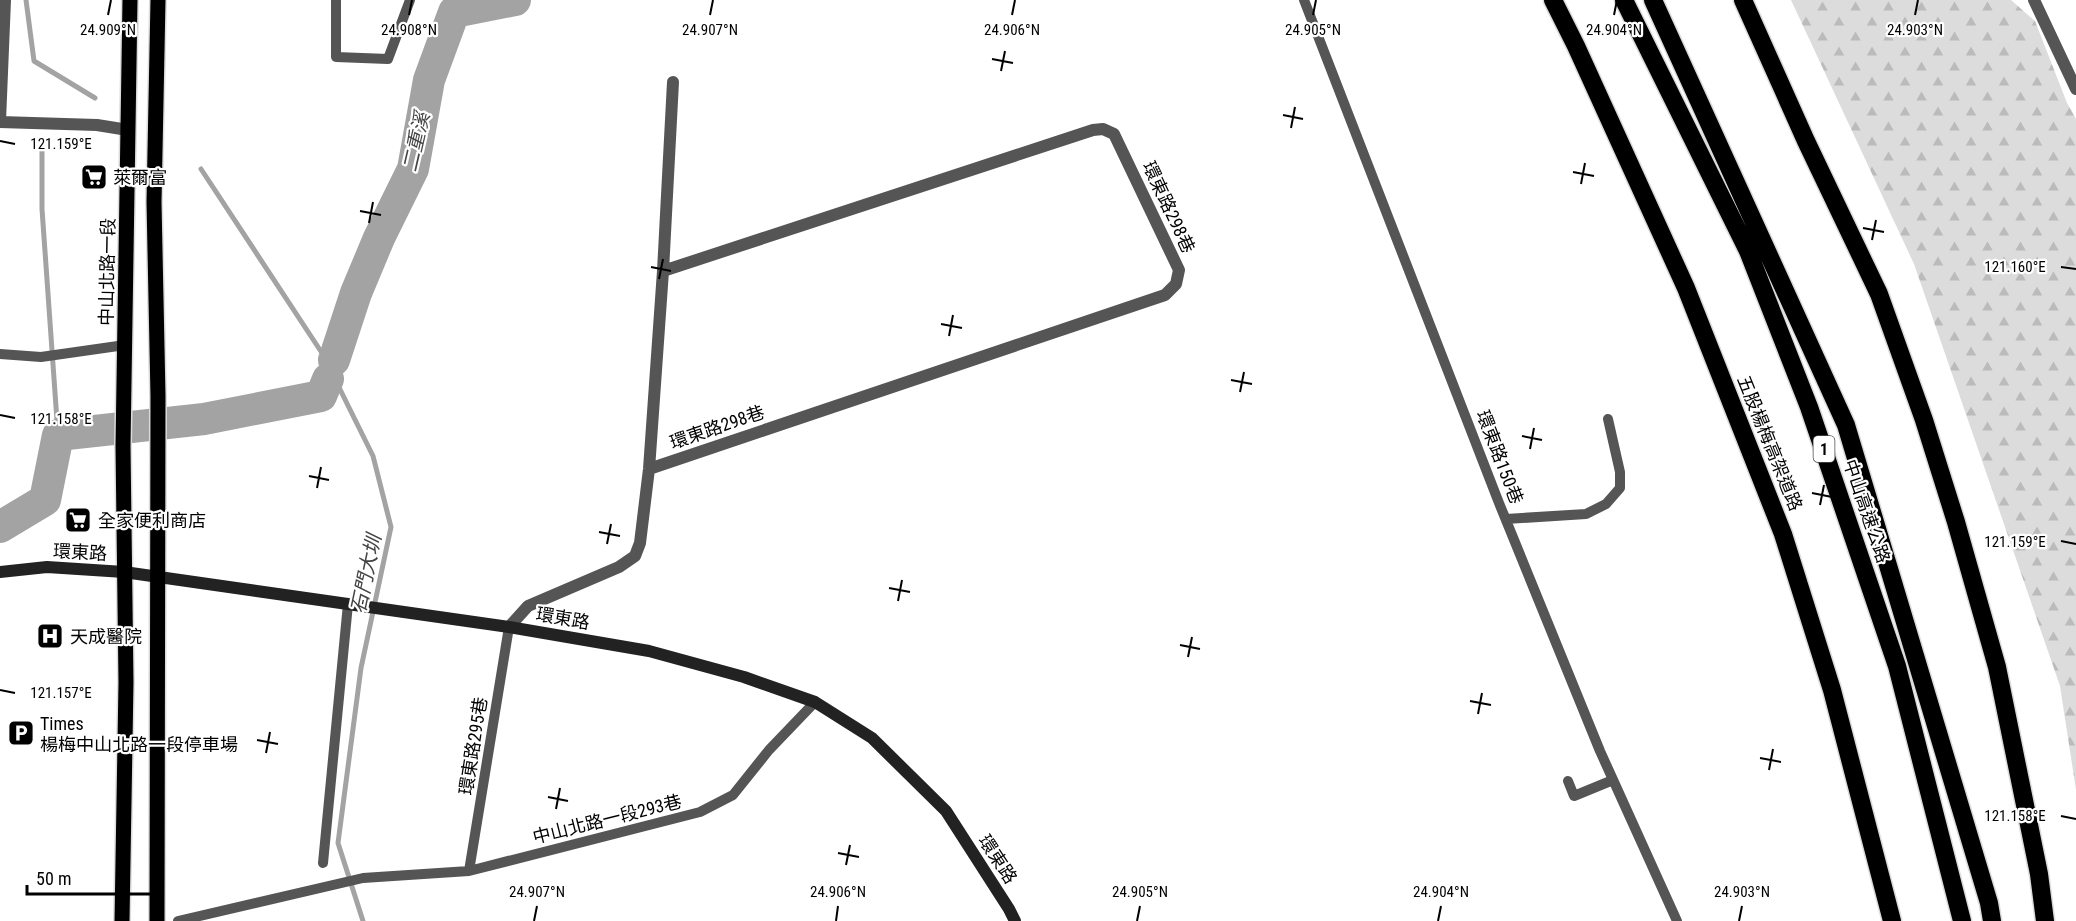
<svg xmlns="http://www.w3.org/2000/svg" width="2076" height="921" font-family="'Roboto Condensed','Noto Sans TC',sans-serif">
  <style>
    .forest { fill: url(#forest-firs) }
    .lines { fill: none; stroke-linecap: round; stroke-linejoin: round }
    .stream { stroke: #a3a3a3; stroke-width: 5 }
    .river { stroke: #a3a3a3; stroke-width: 32 }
    .primary-casing { stroke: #dbdbdb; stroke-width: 18 }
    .highway-casing { stroke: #dbdbdb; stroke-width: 21 }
    .lane { stroke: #555; stroke-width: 10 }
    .street { stroke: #555; stroke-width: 12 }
    .secondary { stroke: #222; stroke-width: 12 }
    .primary { stroke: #000; stroke-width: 15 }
    .highway { stroke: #000; stroke-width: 18 }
    .ticks { fill: none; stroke: #000; stroke-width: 2 }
    .labels { text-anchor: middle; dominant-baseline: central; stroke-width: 4.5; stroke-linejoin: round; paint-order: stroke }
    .shield { fill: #fff; stroke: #4c4c4c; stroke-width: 1.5 }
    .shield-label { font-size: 16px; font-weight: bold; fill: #000 }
    .poi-label { font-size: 18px; fill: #000; stroke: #fff; text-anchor: start }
    .street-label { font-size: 18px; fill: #000; stroke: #fff }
    .water-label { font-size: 20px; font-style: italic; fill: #444; stroke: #fff }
    .ticks-label { font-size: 15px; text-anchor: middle; fill: #000; stroke: #fff; stroke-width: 4.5; stroke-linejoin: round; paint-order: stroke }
  </style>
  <defs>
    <pattern id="forest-firs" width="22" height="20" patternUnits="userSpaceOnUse" patternTransform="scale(1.5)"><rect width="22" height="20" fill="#dcdcdc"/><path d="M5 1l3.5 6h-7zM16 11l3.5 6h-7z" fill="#bbb"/></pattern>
  </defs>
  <rect width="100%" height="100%" fill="#fff"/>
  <path class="forest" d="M1791,0h220l24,21 32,82 9,16v671l-16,-104 -146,-422z"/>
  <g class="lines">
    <path class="stream" d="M26,0l8,61 61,37
      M42,144v65l16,226
      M201,169l121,184 51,103 18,71 -30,141 -23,175 25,78"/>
    <path class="river" d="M334,360l22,-67 23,-55 34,-69 16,-89 25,-68 61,-12
      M0,527l45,-27 13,-65 146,-16 117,-23 7,-17"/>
    <defs>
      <path id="primary" d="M122,921l4,-239 -3,-236 7,-446
        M157,921l1,-525 -4,-194 4,-202"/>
      <path id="highway" d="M1553,0l23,46 110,242 97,246 49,156 60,231
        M1624,0l124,251 61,156 88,259 65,255
        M1653,0l193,425 143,478 3,18
        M1743,0l63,141 73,153 45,126 32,102 41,145 42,207 6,47"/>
    </defs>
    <use href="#primary" class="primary-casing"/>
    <use href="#highway" class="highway-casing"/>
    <path class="lane" d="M336,0v57l52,2 22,-59
      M1304,0l195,503 101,248 77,170
      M0,354l41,3 84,-12
      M1506,519l80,-5 20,-10 14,-16v-16l-12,-53
      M1568,781l6,15 39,-16
      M323,863l25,-259
      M469,871l40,-244
      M178,921l185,-43 106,-7 231,-59 33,-17 36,-45 46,-48"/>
    <path class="street" d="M2034,0l42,89
      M0,121l5,-121
      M0,122l97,3 31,5
      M649,469l516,-174 11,-11 3,-14 -65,-136 -11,-5 -10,1 -430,141
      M509,627l19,-21 91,-39 16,-11 5,-13 9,-74 14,-198 10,-189"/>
    <path class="secondary" d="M0,572l47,-5 77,5 385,55 140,24 95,26 71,25 57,36 74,73 63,98 6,12"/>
    <use href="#primary" class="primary"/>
    <use href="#highway" class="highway"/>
  </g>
  <path class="ticks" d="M108,15l3,-15M409,15l3,-15M710,15l3,-15M1012,15l3,-15M1313,15l3,-15M1614,15l3,-15M1915,15l3,-15M992,59l21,4M1001,71l4,-20M1283,115l20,4M1291,128l4,-21M0,141l15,3M1573,172l21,4M1581,184l4,-21M360,211l21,4M369,223l4,-21M1863,228l21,4M1872,240l4,-20M651,267l20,4M2061,267l15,2M659,279l4,-20M941,324l21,4M949,336l4,-21M1231,380l21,4M1240,392l4,-20M0,415l15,3M1522,436l20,4M1530,449l4,-21M309,476l20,4M317,488l4,-21M1812,493l20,4M1820,505l4,-20M599,532l21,4M2061,541l15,3M607,544l4,-20M889,588l21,4M898,601l4,-21M1180,645l20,4M1188,657l4,-20M0,690l15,3M1470,701l21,4M1478,714l4,-21M257,740l21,4M266,753l4,-21M1760,758l21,4M1769,770l4,-21M548,797l20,4M556,809l4,-21M2061,816l15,3M838,853l21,4M846,865l4,-20M534,921l3,-15M836,921l2,-15M1137,921l3,-15M1438,921l3,-15M1739,921l3,-15"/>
  <defs>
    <symbol id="supermarket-square" viewBox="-11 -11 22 22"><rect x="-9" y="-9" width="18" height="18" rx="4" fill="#000" stroke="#fff"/><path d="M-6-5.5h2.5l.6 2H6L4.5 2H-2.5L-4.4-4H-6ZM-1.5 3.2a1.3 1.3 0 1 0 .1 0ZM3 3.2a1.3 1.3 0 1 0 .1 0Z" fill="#fff"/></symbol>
    <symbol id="hospital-square" viewBox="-11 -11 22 22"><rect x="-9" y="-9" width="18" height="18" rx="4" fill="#000" stroke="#fff"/><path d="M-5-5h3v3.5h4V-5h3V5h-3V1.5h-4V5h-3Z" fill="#fff"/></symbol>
    <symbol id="parking-square" viewBox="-11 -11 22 22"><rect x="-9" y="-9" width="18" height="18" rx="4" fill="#000" stroke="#fff"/><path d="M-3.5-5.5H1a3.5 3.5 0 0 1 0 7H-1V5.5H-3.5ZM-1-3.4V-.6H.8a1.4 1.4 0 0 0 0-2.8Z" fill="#fff"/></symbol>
  </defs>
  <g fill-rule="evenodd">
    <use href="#supermarket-square" x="79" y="162" width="30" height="30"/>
    <use href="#supermarket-square" x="63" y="505" width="30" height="30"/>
    <use href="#hospital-square" x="35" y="621" width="30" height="30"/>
    <use href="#parking-square" x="6" y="718" width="30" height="30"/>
  </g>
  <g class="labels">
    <rect class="shield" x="1813.5" y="436" width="21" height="26" rx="4.5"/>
    <g class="shield-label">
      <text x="1824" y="449">1</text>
    </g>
    <g class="poi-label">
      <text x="113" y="177">萊爾富</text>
      <text x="98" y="520">全家便利商店</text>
      <text x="70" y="636">天成醫院</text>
      <text x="40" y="723">Times<tspan x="40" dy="21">楊梅中山北路一段停車場</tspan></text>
    </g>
    <g class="street-label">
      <text transform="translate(1169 207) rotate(65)">環東路298巷</text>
      <text transform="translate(107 272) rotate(-89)">中山北路一段</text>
      <text transform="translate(717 427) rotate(-19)">環東路298巷</text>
      <text transform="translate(1770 443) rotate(68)">五股楊梅高架道路</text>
      <text transform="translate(1500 457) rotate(69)">環東路150巷</text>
      <text transform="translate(1867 511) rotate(71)">中山高速公路</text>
      <text transform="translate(80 552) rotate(3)">環東路</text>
      <text transform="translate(563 618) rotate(10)">環東路</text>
      <text transform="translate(473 746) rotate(-81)">環東路295巷</text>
      <text transform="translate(607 819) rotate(-14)">中山北路一段293巷</text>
      <text transform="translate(998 859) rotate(57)">環東路</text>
    </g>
    <g class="water-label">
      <text transform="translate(416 142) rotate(-77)">二重溪</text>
      <text transform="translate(366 574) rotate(-78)">石門大圳</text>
    </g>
  </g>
  <g class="ticks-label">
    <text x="108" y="35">24.909°N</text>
    <text x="409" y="35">24.908°N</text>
    <text x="710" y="35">24.907°N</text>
    <text x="1012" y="35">24.906°N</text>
    <text x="1313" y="35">24.905°N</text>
    <text x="1614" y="35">24.904°N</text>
    <text x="1915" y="35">24.903°N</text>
    <text x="61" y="149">121.159°E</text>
    <text x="2015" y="272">121.160°E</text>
    <text x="61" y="424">121.158°E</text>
    <text x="2015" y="547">121.159°E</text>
    <text x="61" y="698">121.157°E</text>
    <text x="2015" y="821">121.158°E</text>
    <text x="537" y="897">24.907°N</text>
    <text x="838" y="897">24.906°N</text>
    <text x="1140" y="897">24.905°N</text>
    <text x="1441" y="897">24.904°N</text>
    <text x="1742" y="897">24.903°N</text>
  </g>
  <path d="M27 885v9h134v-9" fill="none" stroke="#000000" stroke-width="3"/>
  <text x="36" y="885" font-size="18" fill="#000000" stroke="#ffffff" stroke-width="4.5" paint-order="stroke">50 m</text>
</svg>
